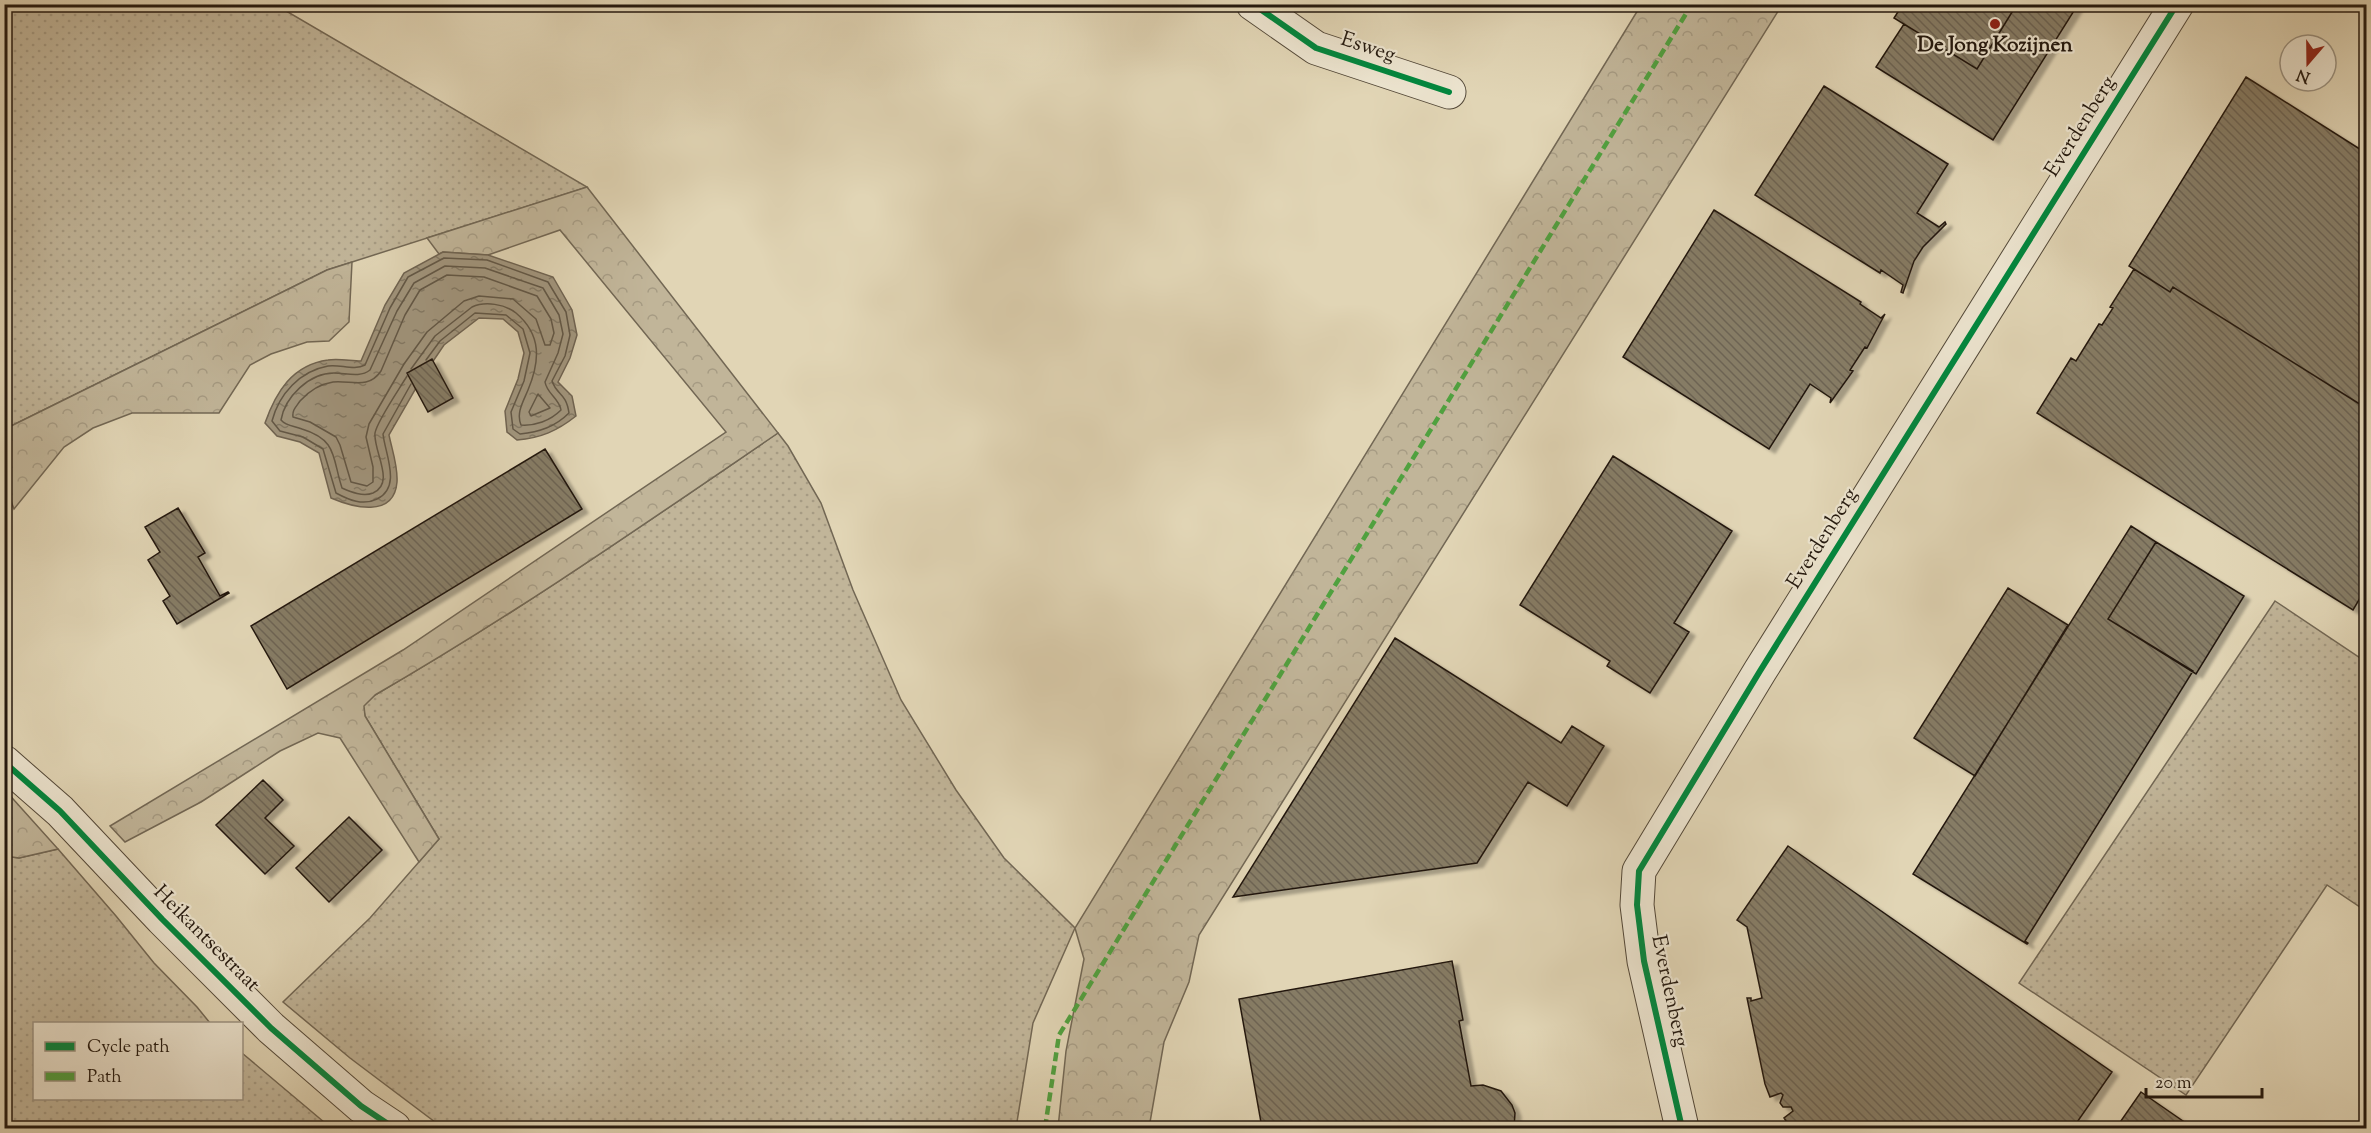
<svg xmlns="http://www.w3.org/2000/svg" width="2371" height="1133" font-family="'Sorts Mill Goudy',serif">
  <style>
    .grass { fill: url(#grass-dots); stroke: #726754; stroke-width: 1.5 }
    .forest { fill: url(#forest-crowns); stroke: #726754; stroke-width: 1.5 }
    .water { fill: url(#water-ripples); stroke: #6f6351; stroke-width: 1.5 }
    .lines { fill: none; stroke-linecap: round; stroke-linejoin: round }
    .shore { stroke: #625746; stroke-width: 1.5 }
    .building { fill: url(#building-back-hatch); stroke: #24190f; stroke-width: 1.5; filter: url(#shadow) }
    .street-casing { stroke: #534838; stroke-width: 35 }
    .street { stroke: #ece4cf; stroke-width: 33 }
    .quiet { stroke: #50a13f; stroke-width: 4.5; stroke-dasharray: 9 4.5; stroke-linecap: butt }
    .cycleway-casing { stroke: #ece4cf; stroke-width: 10 }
    .cycleway { stroke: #00873e; stroke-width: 6 }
    .poi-dot { fill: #8f2418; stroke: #ece4cf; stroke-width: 2 }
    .labels { text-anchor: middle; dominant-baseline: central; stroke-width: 4.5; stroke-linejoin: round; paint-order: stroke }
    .poi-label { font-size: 21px; font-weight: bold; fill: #24190f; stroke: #ece4cf }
    .street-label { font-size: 21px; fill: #24190f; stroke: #ece4cf }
  </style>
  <defs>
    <pattern id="grass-dots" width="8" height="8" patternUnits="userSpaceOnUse" patternTransform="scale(1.5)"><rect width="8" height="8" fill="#c1b599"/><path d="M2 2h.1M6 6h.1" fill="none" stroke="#a69b83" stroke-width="1.8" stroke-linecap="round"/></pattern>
    <pattern id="forest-crowns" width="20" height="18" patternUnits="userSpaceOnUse" patternTransform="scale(1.5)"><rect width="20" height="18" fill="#c1b599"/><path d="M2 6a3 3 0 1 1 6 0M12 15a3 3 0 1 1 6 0" fill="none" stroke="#a69b83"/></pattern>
    <pattern id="water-ripples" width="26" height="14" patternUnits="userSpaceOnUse" patternTransform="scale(1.5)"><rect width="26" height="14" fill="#a1957d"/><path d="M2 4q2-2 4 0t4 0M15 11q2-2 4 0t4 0" fill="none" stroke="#837965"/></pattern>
    <pattern id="building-back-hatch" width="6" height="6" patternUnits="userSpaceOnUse" patternTransform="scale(1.5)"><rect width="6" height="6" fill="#867b65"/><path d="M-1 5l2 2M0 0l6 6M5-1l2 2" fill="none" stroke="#6d6452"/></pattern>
    <filter id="shadow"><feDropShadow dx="6" dy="4" stdDeviation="1.5" flood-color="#0004"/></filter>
  </defs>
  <rect width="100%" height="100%" fill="#e1d5b5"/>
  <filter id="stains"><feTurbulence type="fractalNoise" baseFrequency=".00333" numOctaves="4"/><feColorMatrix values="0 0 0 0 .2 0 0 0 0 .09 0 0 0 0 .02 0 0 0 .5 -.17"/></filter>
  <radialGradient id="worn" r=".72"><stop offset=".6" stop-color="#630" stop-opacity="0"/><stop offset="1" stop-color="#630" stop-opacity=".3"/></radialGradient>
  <path class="grass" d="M5,5h271l311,182 -260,83 -322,159z
    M778,433l10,13 33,57 32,87 48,110 55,90 48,68 71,70 -42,95 -17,105h-573l-93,-70 -67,-56 87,-84 69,-79 -74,-123 -2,-10 12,-11c139,-80 271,-172 403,-262z
    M2275,601l91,61v249l-39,-26 -141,210 -167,-112z
    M58,849l58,67 38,47 43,44 13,16 -176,1v74h208v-45l89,75h-326v-272l14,2z"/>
  <path class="forest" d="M1641,5h141l-583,930 -10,47 -25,60 -15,86h-91l8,-77 18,-92 -9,-31z
    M587,187l191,246c-132,90 -264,182 -403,262l-11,11 1,10 74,123 -20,23 -79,-124 -22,-5 -38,18 -79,51 -76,40 -15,-16 293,-176 323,-218 -166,-202 -72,25 -45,-3 -4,2 -12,-16z
    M352,262l-3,60 -20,19 -22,1 -36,12 -21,11 -31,48h-87l-39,15 -29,19 -50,62 -9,-24v-56l322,-159z
    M5,790l53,59 -39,9 -14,-2z"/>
  <path class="water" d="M443,252l45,3 65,22 19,33 5,25 -7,23 -12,24 14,14 4,20c-19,15 -35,22 -59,24l-10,-8 -2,-21 13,-32 6,-26 -6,-21 -15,-13 -24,-1 -35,27 -21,31 -34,59c3,15 9,31 8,47 -3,37 -45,25 -66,16l-12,-45 -19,-11 -23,-6 -12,-13c11,-31 27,-58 63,-63 10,-2 23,1 33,1l24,-56 19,-32z"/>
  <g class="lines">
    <path class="shore" d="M447,275l37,2 53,19 14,23 3,14 -4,12h-5l-9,-26 -23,-20 -34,-3 -15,5 -37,31 -23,32 -35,60 -3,13 7,30v15l-6,4 -16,-4 -11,-37 -4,-8 -26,-15 -17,-5c-1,-7 3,-10 7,-16 9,-10 20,-17 33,-19 18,-2 35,8 48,-11l24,-56 15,-25z
      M407,376c-7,12 -30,45 -32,57 -2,18 21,50 -2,60 -10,4 -22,-1 -31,-5 -10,-30 -4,-48 -40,-59 -8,-3 -16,-3 -21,-9 4,-23 28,-47 53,-47 12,0 26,5 36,-3l27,-59 17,-28 31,-17 40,2 58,20 16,27 4,19 -5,19 -13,29c2,12 14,16 16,28 -11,11 -26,16 -40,15 -5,-12 2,-23 7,-35 12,-29 14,-55 -12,-77 -11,-9 -31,-12 -44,-6l-37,29 -24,33
      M411,384l-28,50c2,20 19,53 -6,65 -14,7 -28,1 -41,-6l-13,-44 -20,-12 -23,-6 -8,-10c7,-27 28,-50 56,-55 12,-2 26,5 37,-1l25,-57 18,-31 36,-19 43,2 61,22 18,30 4,23 -5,21 -13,25c5,15 14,11 17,32 -14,14 -30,19 -49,21l-7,-5 -2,-17 13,-31 6,-28 -7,-24 -17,-14 -31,-2 -35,28 -14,19
      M538,394l12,14 -19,8 -2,-4z"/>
  </g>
  <path class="building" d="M1903,4h114l-40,65 -83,-51z
    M2017,4l60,2 -84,134 -117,-73 28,-43 73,45z
    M2246,77l120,76v255l-193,-121 -3,5 -41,-26z
    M1824,86l124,78 -31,49 22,14 6,-5 1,2 -23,23 -9,14 -11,32 -2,-1 2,-7 -22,-15 -1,3 -125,-78z
    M1714,210l147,92 -1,2 21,14 4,-4 -18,34 -2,-1 -15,23 3,1 -23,32 1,-5 -21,-14 -41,65 -146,-92z
    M2134,269l36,23 3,-5 193,121v180l-13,22 -316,-197 34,-55 5,3 23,-37 3,1 11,-17 -3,-1z
    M432,359l21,39 -25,14 -21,-39z
    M545,449l37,60 -295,180 -36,-63z
    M1613,456l119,75 -58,92 15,9 -39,61 -43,-27 3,-5 -90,-56z
    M178,508l27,45 -7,4 22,39 8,-4 1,1 -52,31 -14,-23 7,-5 -22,-36 12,-8 -15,-25z
    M2131,526l25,16 -48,77 85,52 -168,270 3,2 -1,1 -114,-70z
    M2156,542l88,54 -48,78 -88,-55z
    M2008,588l60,37 -93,151 -61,-38z
    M1395,638l166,105 11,-17 32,20 -37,60 -39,-24 -51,81 -244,34z
    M263,780l20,20 -18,18 29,28 -29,28 -49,-49z
    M349,817l33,33 -53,52 -33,-34z
    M1788,846l324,226 -39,56h-278l-9,-7 -2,-3 9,-7 -2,-4h-8l-3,-4 3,-8 -2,-2 -11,4 -5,-13 -18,-86h4v3l11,-3 -15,-71 -10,-7z
    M1452,961l11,59 -4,1 12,65 12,-1 18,6 11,14 3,8 -1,15h-252l-23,-129z
    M2141,1092l52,36h-77z"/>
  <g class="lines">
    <defs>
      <path id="street" d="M1253,4l63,44 133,44
        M4,762l56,49 102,108 109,109 90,78 33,22
        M1682,1128l-38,-167 -7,-56 2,-34 121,-200 417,-667"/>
    </defs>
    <use href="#street" class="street-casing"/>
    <use href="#street" class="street"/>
    <path class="quiet" d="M1045,1128l14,-93 633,-1031"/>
    <defs>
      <path id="cycleway" d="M1253,4l63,44 133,44
        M4,762l56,49 102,108 109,109 90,78 33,22
        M1682,1128l-38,-167 -7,-56 2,-34 121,-200 417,-667"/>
    </defs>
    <use href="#cycleway" class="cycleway-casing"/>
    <use href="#cycleway" class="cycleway"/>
  </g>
  <circle class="poi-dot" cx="1995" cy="24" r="6"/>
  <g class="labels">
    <g class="poi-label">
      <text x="1995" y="46">De Jong Kozijnen</text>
    </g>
    <g class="street-label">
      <text transform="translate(1368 48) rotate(18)">Esweg</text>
      <text transform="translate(2081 127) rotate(-58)">Everdenberg</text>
      <text transform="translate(1823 539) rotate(-58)">Everdenberg</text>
      <text transform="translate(206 939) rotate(45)">Heikantsestraat</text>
      <text transform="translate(1669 991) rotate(78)">Everdenberg</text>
    </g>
  </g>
  <rect width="2371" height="1133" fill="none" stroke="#e1d5b5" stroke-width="24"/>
  <rect x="6" y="6" width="2359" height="1121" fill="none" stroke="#24190f" stroke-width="3"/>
  <rect x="12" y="12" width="2347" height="1109" fill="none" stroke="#24190f" stroke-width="1.5"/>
  <rect x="33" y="1022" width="210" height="78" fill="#ece4cf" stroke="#9c9382" stroke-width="1.5"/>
  <rect x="45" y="1042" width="30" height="9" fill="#00873e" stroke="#9c9382" stroke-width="1.5"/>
  <text x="87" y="1052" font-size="18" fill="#24190f">Cycle path</text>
  <rect x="45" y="1072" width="30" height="9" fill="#50a13f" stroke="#9c9382" stroke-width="1.5"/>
  <text x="87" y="1082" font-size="18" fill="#24190f">Path</text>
  <g transform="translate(2308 63) rotate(200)"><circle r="28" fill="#ece4cf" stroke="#9c9382" stroke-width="1.5"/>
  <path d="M0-4.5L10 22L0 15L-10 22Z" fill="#8f2418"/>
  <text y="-9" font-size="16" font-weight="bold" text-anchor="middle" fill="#24190f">N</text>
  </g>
  <path d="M2146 1088v9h116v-9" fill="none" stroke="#24190f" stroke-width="3"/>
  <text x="2155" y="1088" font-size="18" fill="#24190f" stroke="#ece4cf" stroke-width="4.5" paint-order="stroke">20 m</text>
  <rect width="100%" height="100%" filter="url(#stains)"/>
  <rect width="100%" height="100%" fill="url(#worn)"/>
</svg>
